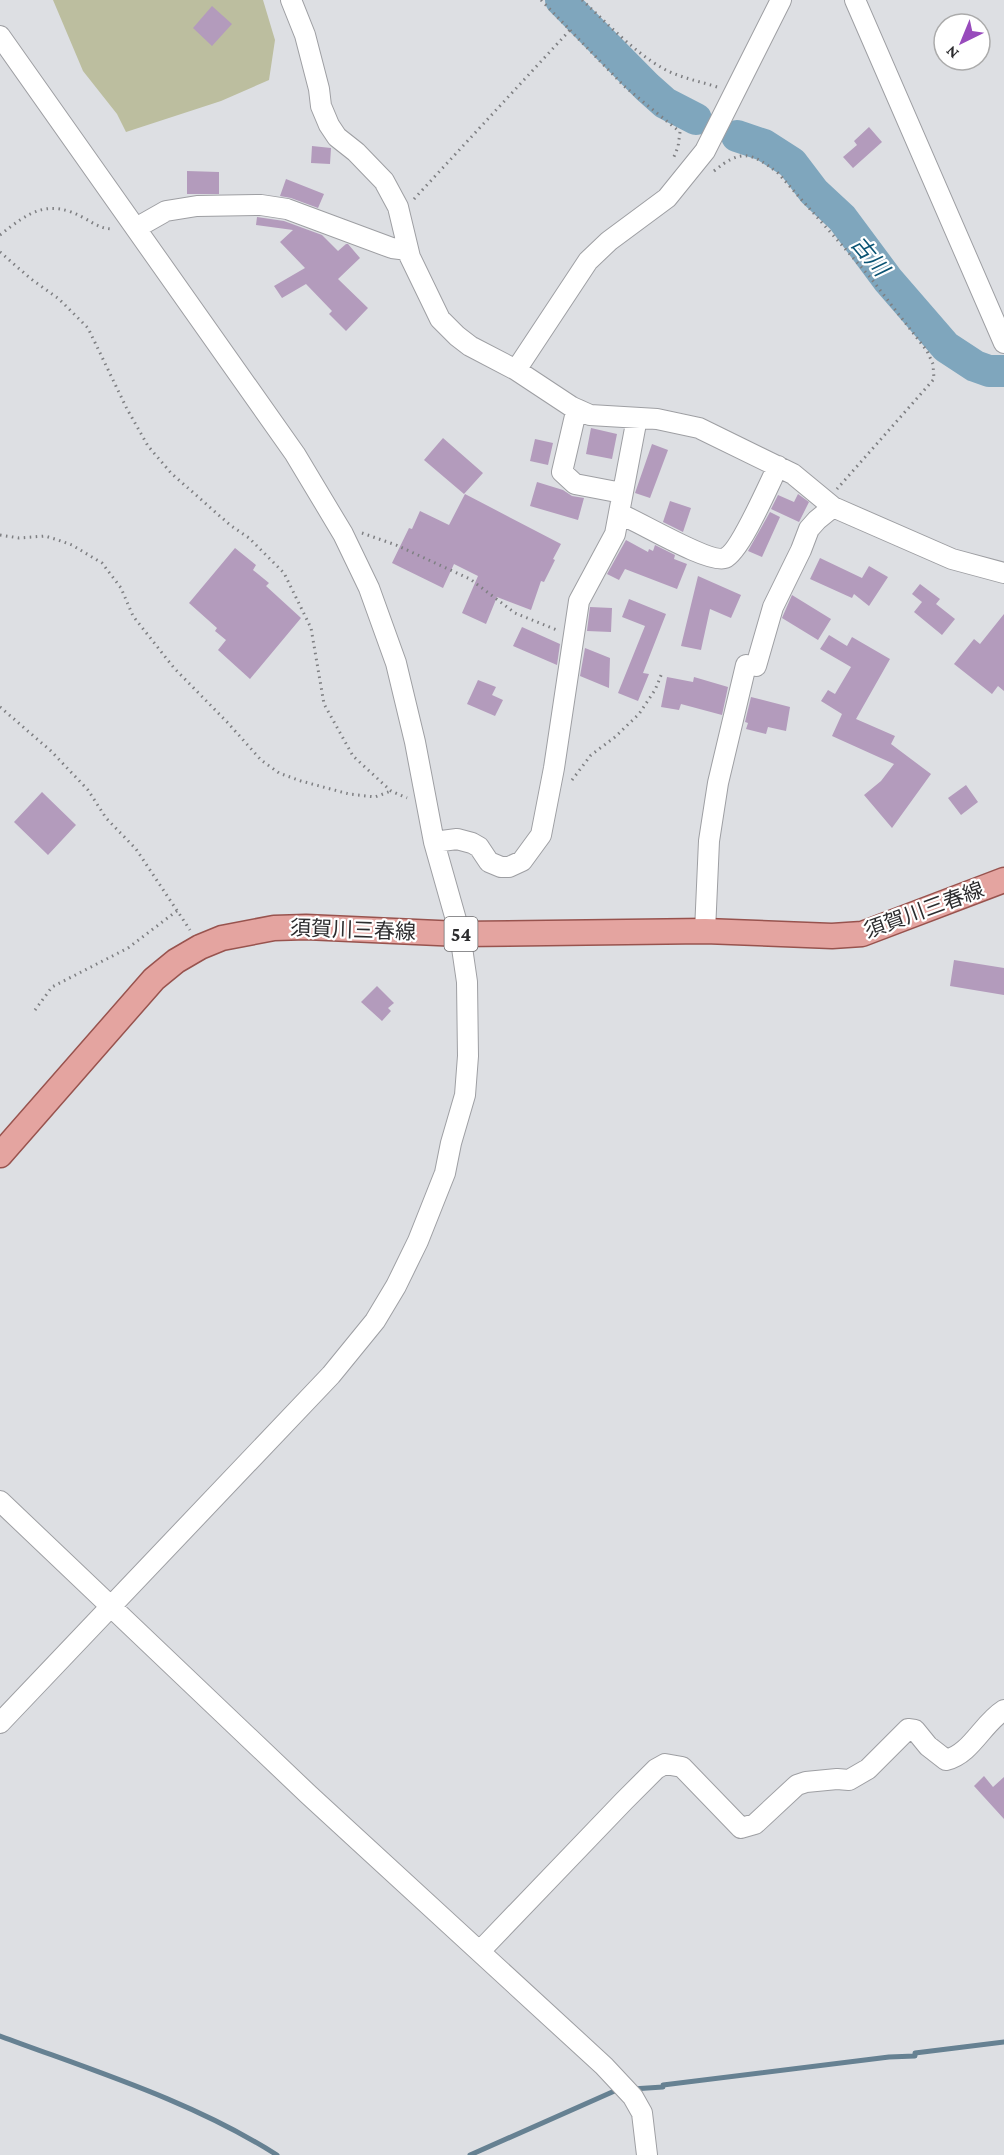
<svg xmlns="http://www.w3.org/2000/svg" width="1004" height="2155" font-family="'Crimson Pro','Noto Sans JP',serif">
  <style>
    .green { fill: #bcbe9f }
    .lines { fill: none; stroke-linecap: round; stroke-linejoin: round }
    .stream { stroke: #668192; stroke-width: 5 }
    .river { stroke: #7fa6bd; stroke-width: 32 }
    .building { fill: #b39bbc }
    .minor-casing { stroke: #9e9fa3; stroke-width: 22 }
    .major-casing { stroke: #98534e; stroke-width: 27 }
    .path { stroke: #7e7f82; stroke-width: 3; stroke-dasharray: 1.5 4.5; stroke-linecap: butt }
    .minor { stroke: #fff; stroke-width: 20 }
    .major { stroke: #e4a4a0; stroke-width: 24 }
    .labels { text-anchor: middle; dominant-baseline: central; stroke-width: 4.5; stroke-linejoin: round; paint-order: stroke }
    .shield { fill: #fff; stroke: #6b6b6d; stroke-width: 1.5 }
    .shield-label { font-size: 20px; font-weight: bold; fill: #2c2c2e }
    .street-label { font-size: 21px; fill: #2c2c2e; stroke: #fff }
    .water-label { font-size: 22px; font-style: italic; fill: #0b5474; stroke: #fff }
  </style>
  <rect width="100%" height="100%" fill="#dddfe3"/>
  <path class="green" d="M53,0h210l12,40 -6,40 -48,21 -95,31 -9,-18 -34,-43z"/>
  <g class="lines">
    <path class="stream" d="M0,2036c94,35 192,65 277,119
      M632,2089l31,-2v-2l226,-28 26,-1v-3l89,-11
      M470,2155l149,-66"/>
    <path class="river" d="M561,0l86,87 18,16 31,16
      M737,136l27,9 28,18 22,29 28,26 46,62 58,67 29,19 14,5h15"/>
  </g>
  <path class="building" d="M212,6l20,18 -20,22 -19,-18z
    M869,127l13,15 -29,26 -10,-11 14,-12 -3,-4z
    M312,146l19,2 -1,16 -19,-1z
    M187,171l32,1v22h-32z
    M286,179l38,15 -6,14 -27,-10 -11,-2z
    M257,217l27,4 38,14 16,16 8,-7h2l12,14 -22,21 30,29 -22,23 -17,-17 3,-3 -26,-27 -24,14 -8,-12 31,-18 -25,-26 13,-12 -37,-5z
    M591,428l26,6 -5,25 -26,-5z
    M443,438l40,35 -19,21 -40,-34z
    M535,439l18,4 -5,22 -18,-4z
    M652,444l16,6 -18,48 -15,-5z
    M537,482l26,8 9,6 12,2 -6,22 -48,-14z
    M465,494l96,50 -8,15 2,1 -11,22 -3,-1 -10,29 -34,-13 -11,27 -24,-11 16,-37 -24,-12 -11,24 -51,-25 17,-35 3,1 8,-18 29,14z
    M798,494l11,8 -10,20 -28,-13 7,-14 16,7z
    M670,501l21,7 -8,24 -20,-10z
    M770,512l10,5 -18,40 -14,-6z
    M626,540l22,12 1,-3 4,2 2,-6 20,10 -1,4 13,5 -10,25 -52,-20 -6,11 -12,-6z
    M235,548l21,17 -3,5 16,13 -3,3 35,32 -51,61 -32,-29 8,-10 -11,-9 2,-3 -28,-25z
    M820,558l42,20 7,-12 19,11 -19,29 -15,-12 -2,4 -42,-19z
    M698,576l43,19 -10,23 -21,-9 -9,41 -20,-4z
    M920,584l20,15 -4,5 19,15 -13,16 -28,-23 8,-10 -10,-8z
    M792,595l39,24 -13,21 -36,-22z
    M629,599l37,15 -23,59 6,1 -11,27 -20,-8 27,-67 -23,-9z
    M590,607l22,1 -1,24 -24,-1z
    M1004,614v77l-6,-5 -6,8 -38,-30 20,-25 6,5z
    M522,627l38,17 -3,21 -44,-19z
    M829,635l18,11 5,-9 38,22 -34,60 39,17 -4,8 40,30 -39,54 -28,-33 17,-14 13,-17 -62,-28 10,-22 -21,-13 7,-11 7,4 16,-27 -31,-18z
    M585,648l25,10 -1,30 -29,-12z
    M667,677l26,5 1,-5 34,10 -6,28 -41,-11 -2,6 -18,-3z
    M478,680l18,7 -4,8 11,5 -8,16 -28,-12z
    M751,697l39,10 -4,24 -18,-4 -2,7 -20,-5 2,-6 -3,-1z
    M966,785l12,17 -17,13 -13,-17z
    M42,792l34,33 -28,30 -34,-33z
    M954,960l50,8v27l-54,-9z
    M377,986l17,17 -6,5 3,3 -9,10 -21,-19z
    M984,1776l9,11 11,-10v42l-30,-33z"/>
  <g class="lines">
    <defs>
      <path id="minor" d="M291,0l14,35 14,54 2,17 8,19 8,12 19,15 28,29 14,26 12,50 30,62 17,17 13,10 46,24 56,37 18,8 67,4 42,9 94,46 40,33 119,52 52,14
        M855,0l149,343
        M0,36l295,418 48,80 26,54 27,75 19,79 19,100 26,92 7,48 1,74 -3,39 -14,48 -6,30 -27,68 -22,45 -21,35 -44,54 -331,348
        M136,228l30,-17 31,-5 64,-1 26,4 105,39 16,2
        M516,370l72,-109 21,-20 58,-43 38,-47 76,-151
        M579,410l-4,6 -13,56 13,12 47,9
        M620,514c20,8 89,50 105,44 15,-6 45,-76 53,-92
        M756,666l17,-59 28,-57 8,-21 8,-9 16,-13
        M434,842l23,-3 15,4 7,4 10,15 12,5h8l13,-6 19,-26 13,-67 25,-167 36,-67 22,-116
        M705,931l4,-90 9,-58 28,-118
        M0,1501l309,294 295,271 29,31 9,16 5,42
        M480,1951l144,-150 32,-32 9,-5 17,3 59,61 14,-4 42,-39 9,-3 31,-3 12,1 19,-11 40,-40 7,1 13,16 18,14c25,-6 36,-36 58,-50"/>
      <path id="major" d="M0,1155l154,-176 22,-18 24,-14 22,-9 52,-10 32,-1 154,7 245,-3 127,5 30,-2 142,-54"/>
    </defs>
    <use href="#minor" class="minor-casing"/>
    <use href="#major" class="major-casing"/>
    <path class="path" d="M541,0l83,86 56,46 -2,15 -5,12
      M582,0c25,23 53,53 82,69 17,9 35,12 53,18
      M714,171c27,-22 37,-19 64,2l92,104 57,74 6,13 1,15 -97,110
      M414,199l156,-169
      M0,235c29,-23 48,-37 84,-17 11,6 17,11 30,11
      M0,252l31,27 28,20 29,29 39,81 21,37 23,27 59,52 19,13 35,35 27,55 13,76 29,52 38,35 16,7
      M362,533l34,12 74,34 45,34 42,17
      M0,535l19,3 26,-2 13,4 14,5 30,18 19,25 12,28 41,52 54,55 33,37 18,13 22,8 48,13 26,3 16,-6
      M0,707l51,44 37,39 18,28 30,31 54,81
      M572,780l19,-25 24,-18 24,-23 16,-24 7,-17
      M35,1010l17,-23 76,-39 50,-38"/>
    <use href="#minor" class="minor"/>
    <use href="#major" class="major"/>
  </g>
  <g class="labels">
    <rect class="shield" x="444.5" y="917" width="33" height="34" rx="4.5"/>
    <g class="shield-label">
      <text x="461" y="934">54</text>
    </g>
    <g class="street-label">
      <text transform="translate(924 910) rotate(-20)">須賀川三春線</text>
      <text transform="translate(353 930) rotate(2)">須賀川三春線</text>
    </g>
    <g class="water-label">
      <text transform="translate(870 256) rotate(50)">古川</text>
    </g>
  </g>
  <g transform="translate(962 42) rotate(223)"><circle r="28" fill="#ffffff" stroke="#ababab" stroke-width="1.5"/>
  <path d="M0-4.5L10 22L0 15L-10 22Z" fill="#984bbc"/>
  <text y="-9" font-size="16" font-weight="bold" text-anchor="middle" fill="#2c2c2e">N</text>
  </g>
</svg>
